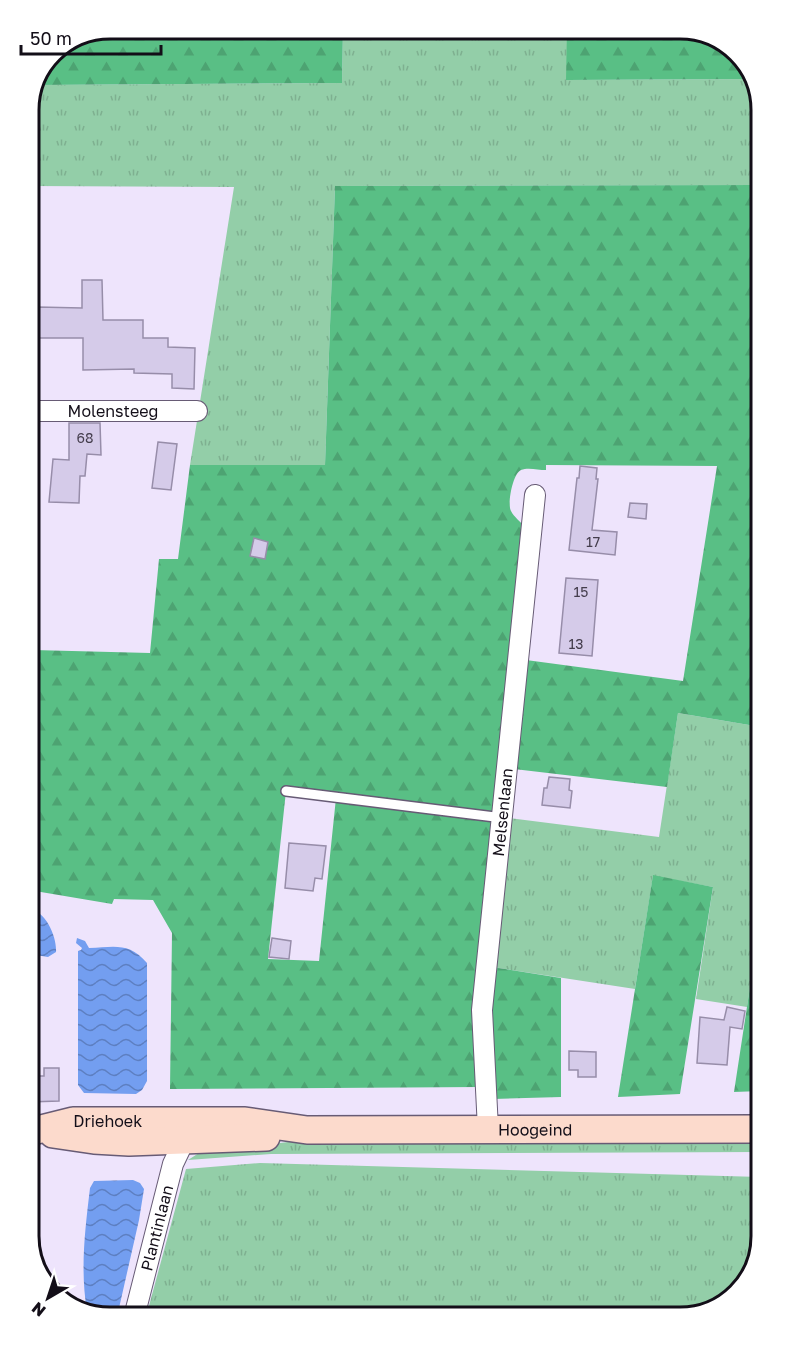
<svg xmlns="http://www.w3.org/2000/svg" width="790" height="1346" font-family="'Golos Text',sans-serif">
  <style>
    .grass { fill: url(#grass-tufts) }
    .forest { fill: url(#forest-firs); fill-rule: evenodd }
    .water { fill: url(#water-waves) }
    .building { fill: #d5cbe9; stroke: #978da9; stroke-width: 1.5 }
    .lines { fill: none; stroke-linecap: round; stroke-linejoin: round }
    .lane-casing { stroke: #675b75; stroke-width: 12 }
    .street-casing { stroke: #675b75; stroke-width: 22 }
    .secondary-casing { stroke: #675b75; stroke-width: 30 }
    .lane { stroke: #fff; stroke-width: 9 }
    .street { stroke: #fff; stroke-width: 20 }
    .secondary { stroke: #fcdacc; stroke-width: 27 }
    .labels { text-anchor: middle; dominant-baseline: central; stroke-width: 6; stroke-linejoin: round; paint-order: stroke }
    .number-label { font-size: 14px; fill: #443d4c }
    .street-label { font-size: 16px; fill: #130e18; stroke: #fff }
    .rim { fill: none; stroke: #130e18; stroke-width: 3 }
  </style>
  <defs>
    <pattern id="grass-tufts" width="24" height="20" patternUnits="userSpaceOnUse" patternTransform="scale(1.5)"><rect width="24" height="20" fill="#93cea8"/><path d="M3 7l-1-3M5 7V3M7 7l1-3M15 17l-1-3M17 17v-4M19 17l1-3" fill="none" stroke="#7eb090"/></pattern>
    <pattern id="forest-firs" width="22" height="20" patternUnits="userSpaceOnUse" patternTransform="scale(1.5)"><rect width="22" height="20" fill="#59bf85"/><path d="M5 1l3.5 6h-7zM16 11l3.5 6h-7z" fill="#4da372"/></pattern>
    <pattern id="water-waves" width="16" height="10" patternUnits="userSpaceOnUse" patternTransform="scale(1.5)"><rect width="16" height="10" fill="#739ef0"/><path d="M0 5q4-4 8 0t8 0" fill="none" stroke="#5d7fc1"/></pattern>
  </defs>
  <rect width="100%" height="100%" fill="#eee4fc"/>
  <path class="grass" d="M343,29h224v51l187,-1 7,31v75l-426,1 -10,279h-135l44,-278 -205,-1v-81l9,-20 304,-2z
    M678,713l83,14v188l-14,92 -51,-8 17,-112 -60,-11 -18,113 -143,-22 17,-149 150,19z
    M761,1141v11l-490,2 -83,6 11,-7 89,-11z
    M260,1163l501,14v59l-13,45 -32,28 -36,8h-534l40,-148z"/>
  <path class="forest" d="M110,29h233l-1,54 -304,2 15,-33z
    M567,29h118l40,13 28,32 1,5 -188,1z
    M761,185v542l-83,-14 -11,74 -153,-18 12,-109 157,21 34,-215 -171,-1v5c-8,0 -18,-3 -25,0 -8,3 -14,34 -10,41 3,6 9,10 13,15l-45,561 -309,2 2,-156 -19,-33 -39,-1 -2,5 -83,-14v-146l4,-94 117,3 9,-94h19l12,-94h135l10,-279zM286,791l50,7 -17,163 -51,-2z
    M653,875l60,12 -33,207 -62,3z
    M761,915v176l-27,1z
    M492,967l69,11v119l-68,2 -6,-77z"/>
  <path class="water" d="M29,909c17,2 28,28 27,43l-8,5 -19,-3z
    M77,938l8,3 4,7c26,-1 40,-6 58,15v118l-5,9 -6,4 -52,-1 -6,-8v-134l3,-1 1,-2 -6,-5z
    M133,1180l7,3 4,6 -5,31 -22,97h-12l-18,-6c-7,-41 -2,-81 3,-123l4,-7z"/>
  <path class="building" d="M82,280h20l1,40h40v18h25v9l27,1 -1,41 -22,-1v-14l-38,-1v-4l-51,1v-32h-54v-29h9v-2l44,1z
    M69,423h31l1,32 -14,-1 -2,22h-5l-1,27 -30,-1 4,-43 16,1z
    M158,442l19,2 -6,46 -19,-2z
    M580,466l17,2 -1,11h2l-6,51 25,2 -2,23 -46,-5 8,-72h2z
    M630,503l17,1 -1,15 -18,-2z
    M254,538l14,4 -3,17 -15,-3z
    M566,578l32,2 -6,76 -33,-3z
    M549,777l21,2 -1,11 3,1 -2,17 -28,-3 2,-17h3z
    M289,843l37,3 -4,33 -7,-1 -2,13 -28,-3z
    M272,938l19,3 -2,18 -20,-2z
    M727,1007l18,4 -3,18 -12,-2 -3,38 -30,-2 3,-46 24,3z
    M569,1051l27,1v25h-18v-7h-9z
    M44,1068h15v33l-30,1v-26h15z"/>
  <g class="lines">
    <defs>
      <path id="lane" d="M286,791l217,27"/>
      <g id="street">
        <path id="s1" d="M29,411h168"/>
        <path id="s2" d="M488,1129l-6,-119 53,-515"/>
        <path id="s3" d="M134,1317l39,-153 11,-23v-12"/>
      </g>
      <g id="secondary">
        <path id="s4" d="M33,1131l40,-10h172l62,9 454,-1"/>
        <path d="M53,1134l41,6 35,2 137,-5"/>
      </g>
    </defs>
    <use href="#lane" class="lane-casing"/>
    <use href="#street" class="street-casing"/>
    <use href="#secondary" class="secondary-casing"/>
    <use href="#lane" class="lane"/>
    <use href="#street" class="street"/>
    <use href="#secondary" class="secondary"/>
  </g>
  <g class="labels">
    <g class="number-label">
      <text x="85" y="437">68</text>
      <text x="593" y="541">17</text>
      <text x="581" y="591">15</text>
      <text x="576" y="643">13</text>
    </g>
    <g class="street-label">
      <text stroke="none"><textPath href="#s1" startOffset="84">Molensteeg</textPath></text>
      <text stroke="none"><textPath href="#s2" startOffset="318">Melsenlaan</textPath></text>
      <text stroke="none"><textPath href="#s4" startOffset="76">Driehoek</textPath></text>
      <text stroke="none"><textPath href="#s4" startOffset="504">Hoogeind</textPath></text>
      <text stroke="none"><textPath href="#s3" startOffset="92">Plantinlaan</textPath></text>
    </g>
  </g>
  <path d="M0 0H790V1346H0ZM110 39H680A71 71 0 0 1 751 110V1236A71 71 0 0 1 680 1307H110A71 71 0 0 1 39 1236V110A71 71 0 0 1 110 39Z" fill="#fff" fill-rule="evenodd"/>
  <path class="rim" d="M110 39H680A71 71 0 0 1 751 110V1236A71 71 0 0 1 680 1307H110A71 71 0 0 1 39 1236V110A71 71 0 0 1 110 39Z"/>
  <g transform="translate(48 1298) rotate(219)" stroke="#ffffff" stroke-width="4.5" paint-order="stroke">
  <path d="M0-4.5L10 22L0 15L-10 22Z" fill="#130e18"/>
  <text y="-9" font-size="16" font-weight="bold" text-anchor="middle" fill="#130e18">N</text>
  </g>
  <path d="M21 45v9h140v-9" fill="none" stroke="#130e18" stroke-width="3"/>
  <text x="30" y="45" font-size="18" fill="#130e18" stroke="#ffffff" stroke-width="4.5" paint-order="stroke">50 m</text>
</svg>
